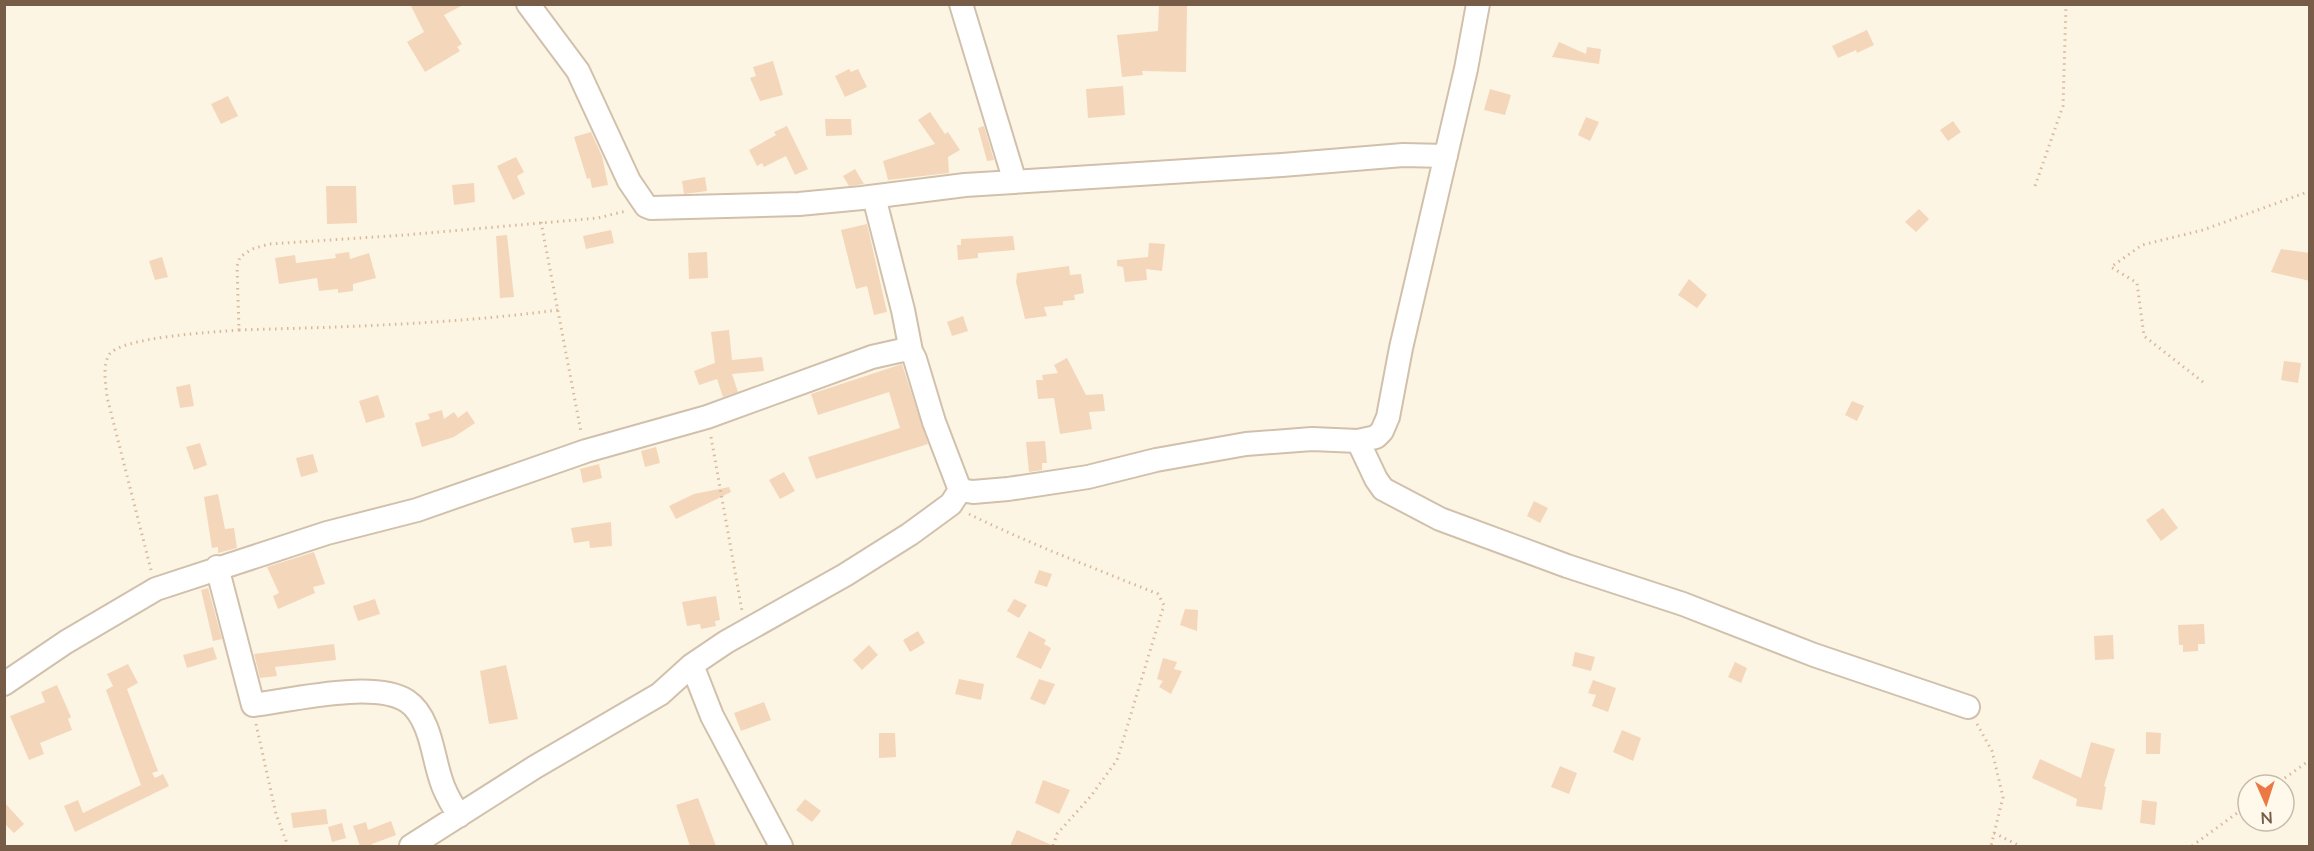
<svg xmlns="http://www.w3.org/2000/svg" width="2314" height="851" font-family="Lato,sans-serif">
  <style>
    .building { fill: #f4d6ba }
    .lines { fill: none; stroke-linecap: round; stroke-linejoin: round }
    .minor-casing { stroke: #d1c0ac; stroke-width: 26 }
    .path { stroke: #d9b99d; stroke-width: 3; stroke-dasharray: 1.5 4.5; stroke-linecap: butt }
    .minor { stroke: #fff; stroke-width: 22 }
  </style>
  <rect width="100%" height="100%" fill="#fdf5e3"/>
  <path class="building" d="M410,4h55l-21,11 18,29 -5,3 3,4 -35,21 -18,-30 17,-10z
    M1159,4h28l-1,68 -44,-1 1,4 -21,2 -5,-42 41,-4z
    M1867,30l7,15 -17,8 -1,-3 -18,8 -6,-12z
    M1559,42l27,12 1,-7 14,2 -2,15 -47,-7z
    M773,61l10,34 -23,6 -10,-23 6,-2 -3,-9z
    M849,69l2,3 7,-3 9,18 -22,10 -10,-21z
    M1123,86l2,29 -37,3 -2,-29z
    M1490,89l21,6 -6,20 -21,-5z
    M228,96l10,20 -17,8 -10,-20z
    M930,112l15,22 3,-2 12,18 -12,7 1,16 -61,7 -5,-19 52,-17 -17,-24z
    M1586,117l13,5 -9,19 -12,-6z
    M825,119h26l1,16 -26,1z
    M1953,121l8,11 -13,9 -8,-11z
    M787,126l21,43 -13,6 -9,-19 -22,11 -2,-4 -5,3 -8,-16 27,-15 -2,-3z
    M984,126l10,34 -7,1 -9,-33z
    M591,132l11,24 6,29 -16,3 -2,-10 -3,1 -13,-42z
    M516,157l8,15 -7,4 8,18 -12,6 -16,-34z
    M855,169l9,15 -15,2 -6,-10z
    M705,177l2,14 -23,3 -2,-13z
    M474,183l1,19 -21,3 -2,-20z
    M326,186h30l1,37 -30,1z
    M1919,209l10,10 -13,13 -11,-10z
    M867,224l20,88 -13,3 -7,-29 -11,3 -15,-59z
    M611,230l3,13 -28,6 -3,-13z
    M507,235l7,62 -14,1 -4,-62z
    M1013,236l2,14 -37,3v5l-20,2 -1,-15h4v-6z
    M1149,243l16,1 -3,27 -16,-2 1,11 -22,2 -2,-15 -6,-1v-6l31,-3z
    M2281,249l29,4v28l-39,-9z
    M349,252l1,7 19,-6 7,25 -23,6v7l-15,2v-4l-19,2 -2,-13 -38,6 -4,-26 20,-3 1,8 40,-5 -1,-4z
    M707,252l1,26 -19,1 -1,-26z
    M162,257l6,20 -13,3 -6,-19z
    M1069,266l1,9 11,-1 3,19 -10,2 1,5 -12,1v4l-19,2 3,9 -22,3 -9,-37 1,-9z
    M1689,279l18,16 -10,13 -19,-13z
    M963,316l5,15 -16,5 -5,-14z
    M729,330l3,30 30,-3 2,14 -32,3 6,18 -15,5 -6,-18 -18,6 -5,-14 21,-8 -4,-31z
    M1067,358l19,37 17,-1 2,17 -16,1 3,17 -32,5 -6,-36 -16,1 -2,-19h7l-1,-5 16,-2 -4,-8z
    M2284,361l17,2 -3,20 -17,-3z
    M902,364l26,80 -112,35 -8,-22 92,-29 -11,-36 -71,23 -7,-21z
    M190,384l4,22 -14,2 -4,-21z
    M378,395l7,22 -19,6 -7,-22z
    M1852,401l12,5 -7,15 -12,-6z
    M442,410l2,9 10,-7 4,6 9,-7 8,12 -21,14 -32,10 -7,-24 15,-4 -2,-5z
    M1045,441l2,22h-5v7l-13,2 -3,-30z
    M200,443l7,22 -13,5 -8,-23z
    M656,447l4,16 -15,4 -4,-16z
    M313,454l5,18 -17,5 -5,-19z
    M599,464l3,14 -19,5 -3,-14z
    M784,472l11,19 -15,8 -11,-19z
    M729,487l2,5 -55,27 -7,-13 25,-12z
    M218,494l7,35 9,-1 3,20 -19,5v-6l-6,1 -8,-51z
    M1534,501l14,7 -8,15 -13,-7z
    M2163,508l15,20 -17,13 -15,-21z
    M611,522l1,24 -22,2 -1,-7 -15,2 -3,-15z
    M314,552l11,32 -12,3 2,6 -37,16 -5,-13 6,-3 -12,-26z
    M1039,570l13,4 -5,13 -13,-4z
    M208,588l14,51 -9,2 -12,-51z
    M716,596l4,24 -5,1 1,5 -15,3 -1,-5 -13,2 -5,-24z
    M375,599l5,15 -22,7 -5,-15z
    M1014,599l13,6 -8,13 -12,-7z
    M1185,609l13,1 -1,21 -17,-6z
    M2204,624l1,20h-7v7l-15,1v-7h-4l-1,-20z
    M918,631l7,12 -15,9 -7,-12z
    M1029,631l17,9 -2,4 7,4 -10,21 -25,-12z
    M2113,635l1,24 -19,1 -1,-24z
    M334,644l2,16 -61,7 2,9 -17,2 -6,-24z
    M869,645l9,10 -16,15 -9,-10z
    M213,647l4,12 -30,9 -4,-13z
    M1575,652l20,5 -4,14 -19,-5z
    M1163,658l14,4 -3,7 8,2 -11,23 -12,-7 4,-6 -6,-2z
    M1735,662l12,6 -6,15 -13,-6z
    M128,664l10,19 -11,6 31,82 -6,2 3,5 8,-4 6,12 -94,46 -11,-26 14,-6 5,13 58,-28 -35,-95 7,-4 -6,-12z
    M506,665l12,54 -29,5 -9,-53z
    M959,679l25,5 -3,16 -26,-6z
    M1039,679l16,5 -10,21 -15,-6z
    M1593,680l23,8 -8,24 -16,-6 4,-11 -8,-2z
    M57,685l14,32 -3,2 4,11 -32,13 4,11 -15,6 -19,-44 35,-14 -4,-10z
    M764,702l7,18 -30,11 -7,-18z
    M1622,730l19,8 -8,23 -20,-9z
    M2146,732l15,1 -1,21h-14z
    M879,733h16l1,24 -17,1z
    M2091,742l24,7 -11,37 2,1 -4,23 -26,-4 1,-7 -45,-21 8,-19 41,19z
    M1560,766l17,7 -8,21 -18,-7z
    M1043,780l27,10 -11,24 -24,-11z
    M698,798l18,48h-26l-14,-41z
    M805,799l16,12 -9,11 -16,-12z
    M2142,800l15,2 -2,23 -15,-2z
    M4,802l20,22 -10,9 -10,-10z
    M326,809l2,15 -35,4 -2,-15z
    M391,821l5,14 -24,9 1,2h-13l-7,-20 13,-4 2,8z
    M342,823l4,15 -14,4 -4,-15z
    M1017,830l37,16h-44z"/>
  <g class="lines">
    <defs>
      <path id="minor" d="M528,4l50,67 51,110 17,25 5,2 148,-4 63,-6 103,-13 317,-20 121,-10 43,1
        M961,4l54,178
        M874,197l29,113 8,41 4,8 19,63 26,68 13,2 35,-3 80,-12 68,-17 90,-16 66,-5 46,2 18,-4 6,-6 6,-14 13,-69 65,-279 12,-65
        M1358,441l18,38 7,10 57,30 127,47 116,38 131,51 154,52
        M217,567l36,138c39,-5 121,-25 154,-4 9,6 15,16 19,26 7,17 9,35 15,53 4,14 11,24 18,36
        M692,665l20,51 69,130
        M4,684l62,-42 90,-53 171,-56 90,-23 169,-59 121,-34 165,-60 31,-7 8,1
        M411,846l124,-79 125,-73 32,-29 34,-23 119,-67 65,-41 41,-30 9,-14"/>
    </defs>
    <use href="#minor" class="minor-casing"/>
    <path class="path" d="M2035,186l28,-80 3,-102
      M541,222l40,210
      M239,330c107,-3 213,-6 319,-20
      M2203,382l-59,-46 -7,-53 -26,-16 31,-22 61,-15 107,-39
      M711,437l31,174
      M969,514c61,30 125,54 189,80l6,11 -47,155 -26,36 -34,38 -4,12
      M151,570l-44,-173c-1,-13 -5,-30 2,-42 10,-18 107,-23 130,-25l-2,-64 3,-9 12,-8 17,-5 136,-9 193,-17 28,-7
      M256,724l20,90 12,32
      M1977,724l15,27 11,46 -12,49
      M2275,785l35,-25
      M1994,833l26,13
      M2192,846l56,-41"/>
    <use href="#minor" class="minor"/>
  </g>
  <rect width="2314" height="851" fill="none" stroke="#775d48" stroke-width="12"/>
  <g transform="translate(2266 803) rotate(177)"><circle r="28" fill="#fff9eb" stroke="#c9bbaa" stroke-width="1.5"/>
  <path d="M0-4.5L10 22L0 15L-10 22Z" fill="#ec7843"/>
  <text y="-9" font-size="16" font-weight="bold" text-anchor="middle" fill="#775d48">N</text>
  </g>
</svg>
